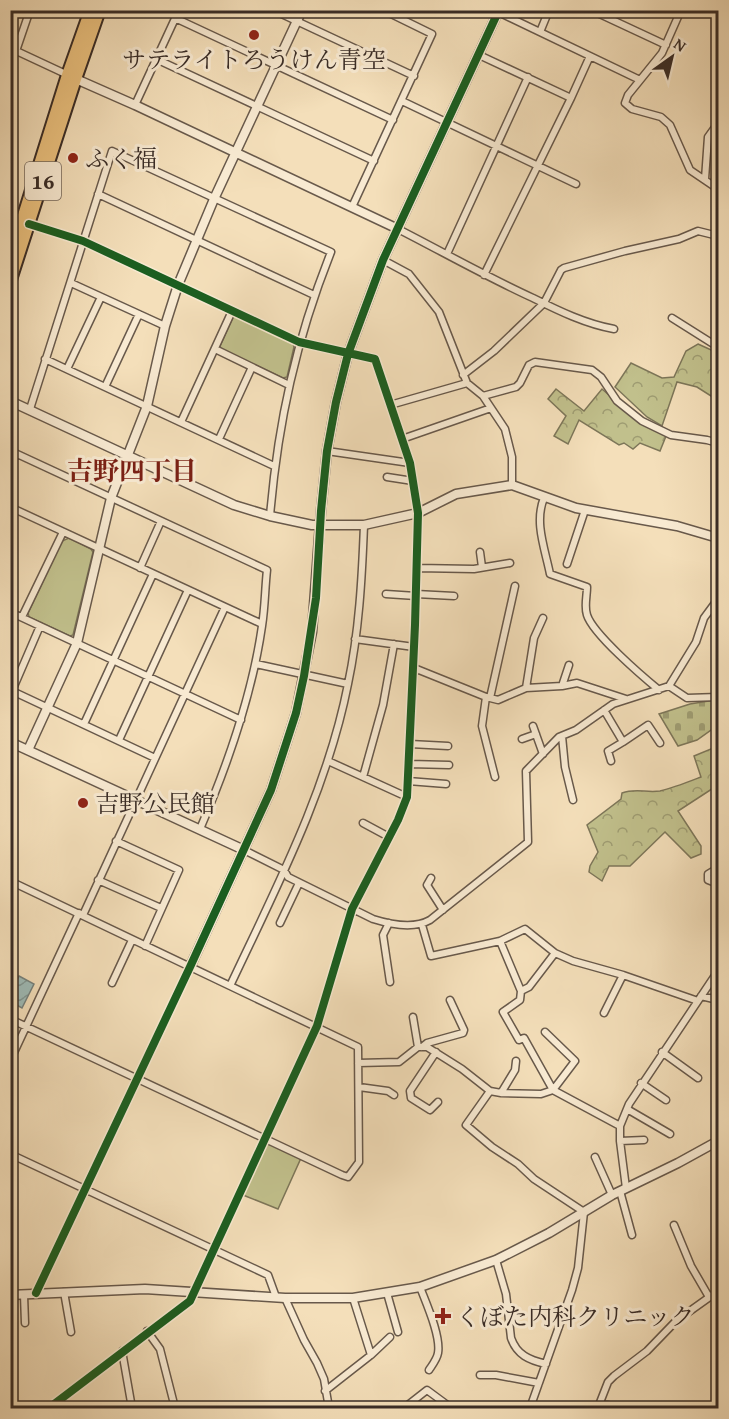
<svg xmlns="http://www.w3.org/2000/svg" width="729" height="1419" font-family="'Gentium Book Plus','Noto Serif JP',serif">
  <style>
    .green { fill: #c1c08c; stroke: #7d7659; stroke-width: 1.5 }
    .forest { fill: url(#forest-crowns); stroke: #7d7659; stroke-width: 1.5 }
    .cemetery { fill: url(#cemetery-stones); stroke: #7d7659; stroke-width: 1.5 }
    .water { fill: url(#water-waves); stroke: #76827d; stroke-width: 1.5 }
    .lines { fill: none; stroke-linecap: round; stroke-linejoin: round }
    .minor-casing { stroke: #68594b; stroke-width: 9 }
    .tertiary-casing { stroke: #68594b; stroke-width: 11 }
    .primary-casing { stroke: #392c26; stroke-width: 14 }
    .minor { stroke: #f8ead2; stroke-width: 6 }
    .tertiary { stroke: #f8ead2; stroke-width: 8 }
    .primary { stroke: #eac07d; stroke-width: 10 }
    .cycleway-casing { stroke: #f8ead2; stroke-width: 11 }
    .cycleway { stroke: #1b5e20; stroke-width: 8 }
    .poi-dot { fill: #8f2418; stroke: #f8ead2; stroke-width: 2 }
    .labels { text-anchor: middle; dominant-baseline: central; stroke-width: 6; stroke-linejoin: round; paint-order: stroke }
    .shield { fill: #f8ead2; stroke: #72655a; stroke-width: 1.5 }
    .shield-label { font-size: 22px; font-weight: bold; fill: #392c26 }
    .poi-label { font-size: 24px; fill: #392c26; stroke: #f8ead2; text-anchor: start }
    .neighbourhood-label { font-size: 26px; font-weight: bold; fill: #7a1f14; stroke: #f8ead2 }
  </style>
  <defs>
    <pattern id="forest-crowns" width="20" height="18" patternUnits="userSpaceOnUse" patternTransform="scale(1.5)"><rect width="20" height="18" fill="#c1c08c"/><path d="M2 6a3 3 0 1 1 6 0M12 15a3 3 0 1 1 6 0" fill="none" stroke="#9e9c72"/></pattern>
    <pattern id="cemetery-stones" width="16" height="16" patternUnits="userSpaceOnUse" patternTransform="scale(1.5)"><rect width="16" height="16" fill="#c1c08c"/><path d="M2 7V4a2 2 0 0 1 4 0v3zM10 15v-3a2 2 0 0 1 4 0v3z" fill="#9e9c72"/></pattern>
    <pattern id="water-waves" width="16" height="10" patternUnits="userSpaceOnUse" patternTransform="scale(1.5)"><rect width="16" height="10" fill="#9ebbb7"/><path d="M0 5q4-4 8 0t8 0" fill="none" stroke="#829895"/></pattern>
  </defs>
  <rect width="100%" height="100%" fill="#f4dfba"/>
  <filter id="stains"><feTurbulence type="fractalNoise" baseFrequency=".00333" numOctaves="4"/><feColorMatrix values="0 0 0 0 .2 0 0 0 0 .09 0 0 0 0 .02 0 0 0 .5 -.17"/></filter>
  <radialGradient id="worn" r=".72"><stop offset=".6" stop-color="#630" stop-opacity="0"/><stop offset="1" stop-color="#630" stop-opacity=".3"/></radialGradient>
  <path class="green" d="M236,316l57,27 1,4 -7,30 -4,1 -62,-29 -1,-3 13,-29z
    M69,538l22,11 2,3 -20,83 -3,1 -41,-19 -1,-4 34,-72z
    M267,1144l13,3 21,11 -23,51 -35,-14z"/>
  <path class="forest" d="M698,344l20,9v35l-7,8 -14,-9 -20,-5 -15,44 -15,-9 -32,-30 16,-24 31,15 12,-1 12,-26z
    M556,389l28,22 18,-22 39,34 25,13 -6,15 -20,-8 -7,6 -9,-6 -5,2 -40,-25 -11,24 -14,-8 12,-20 -18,-17z
    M718,746v39l-40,26 23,35v8l-10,4 -26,-26 -35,34h-21l-7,15 -13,-9 1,-6 8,-14 -11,-27 34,-26 1,-6c14,-5 24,0 38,-2 13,-3 28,-9 41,-14l-7,-21z"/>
  <path class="cemetery" d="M715,700l3,1v24l-21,15 -19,6 -19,-32 31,-10z"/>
  <path class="water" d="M19,976l15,8 -12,24 -11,-6v-9z"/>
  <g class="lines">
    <defs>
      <path id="minor" d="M273,10l141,66
        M591,10l75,35
        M681,10l-19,43 -34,42 -3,8 7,6 29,8 9,8 20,45 28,19
        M496,11l144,69
        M175,18l218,102
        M540,32l9,-22
        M10,48l60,28
        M16,51l14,-41
        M479,55l92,43
        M156,59l218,102
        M402,101l174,83
        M135,105l44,-95
        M705,179l3,-42 10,-14
        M98,194l216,101
        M352,207l80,-173 -49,-24
        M10,218l12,3
        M29,224l54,17 216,101 76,17 35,104 8,50 -3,112 -8,172 -9,23 -46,89 -35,117 -127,275 -141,107
        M398,229c45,23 89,48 135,69 26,13 53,26 81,31
        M447,254l81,-177
        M383,260l26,14 30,38 28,71 16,13 22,33 7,28v28
        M484,275l87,-177 19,-42
        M71,283l94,43
        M672,318l46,29
        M215,349l74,36
        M45,359l229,107
        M67,369l34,-72
        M463,375l31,-24 50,-48 17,-33 3,-2 61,-17 54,-12 19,-8 20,5
        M105,387l34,-73
        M483,396l33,-9 4,-4 9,-18 6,-3 57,8 9,7 16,24 25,20 29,14 36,5 11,3
        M390,405l77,-22
        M30,409l82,-258 219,101c-35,88 -53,170 -61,264
        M181,422l51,-111
        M219,439l33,-72
        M402,439l89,-31
        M327,451l83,12
        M10,468l5,-15 252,117c-2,18 -2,37 -5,56 -10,70 -34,138 -62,203
        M387,477l26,4
        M544,498c-10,24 1,51 6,76l37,13c0,10 -3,19 0,28 6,19 55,61 72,75
        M10,507l252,117
        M480,552l2,15
        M567,564l18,-54
        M140,568l21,-47
        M417,568l57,1 36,-6
        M386,594l30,2
        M416,594l38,2
        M10,612l231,108
        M22,617l41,-85
        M355,639l59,8
        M256,664l92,20
        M414,668l72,29 -4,29 13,51
        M562,686l7,-21
        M669,686l18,12 31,-1
        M526,688l8,-50 9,-20
        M10,690l145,68
        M12,691l28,-65
        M486,697l12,3 28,-12 36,-2 15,-3 49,16
        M490,698l25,-112
        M604,710l19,32 -15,9 3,10
        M84,724l69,-150
        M533,726l10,28
        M562,736l3,31 8,33
        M522,739l14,-5
        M119,740l69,-150
        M623,742l25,-17 12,18
        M410,744l38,2
        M328,761l79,36
        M409,764l40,1
        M363,777l20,-72 11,-61
        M408,781l38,3
        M363,823l26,14
        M116,841l63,29 -34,76
        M244,850l40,20 4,7 85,42c16,5 41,10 57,1l98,-78 -2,-71 33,-34 17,-7 37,-26 56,-18 27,-44 8,-24 14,-19
        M718,868l-10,6v6l10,4
        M431,878l-4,7 16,25
        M98,880l63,28
        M10,881l348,166 1,115 -11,15 -6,-2 -332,-156
        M83,915l142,-308
        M280,923l19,-40
        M389,923l-6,12 7,47
        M422,925l9,31 69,-15 25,-12 30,24 18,8 50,14 75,26
        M500,941l21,50
        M112,983l20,-43
        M230,986c46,-98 97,-195 118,-302 11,-52 14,-106 16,-159
        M701,996l17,4
        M604,1013l19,-38
        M413,1017l5,30
        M545,1032l30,29 -22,29 -29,-52 -5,2 -16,-28 17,-12 1,-9 8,-4 26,-34
        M422,1047l5,-4 36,-10 1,-3 -14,-30
        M436,1052l-26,39 1,7 19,12 8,-8
        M662,1052l36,26
        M10,1061l69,-148
        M358,1063l41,-1 19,-15h9l35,22 28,22 11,2 40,1 12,-4 67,36
        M641,1083l25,17
        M359,1087l29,4 6,4
        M490,1091l-24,34 26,22 26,17 16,15 50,33 -6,56 -6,22 -42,118
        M501,1093l14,-23 1,-9
        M627,1109l43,25
        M620,1141l24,-1
        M10,1154l258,121 8,22
        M595,1157l17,38
        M626,1188l-6,-47v-15l9,-22 89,-133
        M620,1191l12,44
        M674,1225l17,41 18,31
        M496,1260l10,34 5,44c6,17 18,22 35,26
        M420,1287c6,16 21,49 18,66 -1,6 -5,11 -9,17
        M64,1292l7,40
        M36,1293l154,-326
        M387,1293l11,39
        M24,1295l1,28
        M285,1298l19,42 13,23 7,16 5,29
        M147,1331l13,18 14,55
        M122,1351l10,57
        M371,1355l19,-18
        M480,1375h16l43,8
        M325,1391l46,-36 -18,-57
        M532,1405l11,3
        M599,1405l9,-23 6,-6 33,-25 29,-30 42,-30
        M10,1406l5,2
        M404,1408l23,-18 19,14
        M593,1408c8,-5 16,-4 25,0"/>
      <path id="tertiary" d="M76,79l59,26 263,124
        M10,401l224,104 36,11 42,9h52l54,-12 38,-19 56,-9 64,23 101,18 41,12
        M10,742l234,108
        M28,750l49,-107 34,-145 36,-92 18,-80 13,-41 36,-86 88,-189
        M190,967l81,-177 25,-77 16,-81 9,-121 6,-60 9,-49 12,-48 35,-94 116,-250
        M10,1295l135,-6 140,9h68l67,-11 76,-27 53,-27 63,-38 66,-32 40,-22"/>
      <path id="primary" d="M10,257l57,-182 23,-65
        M10,283l66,-204 24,-69"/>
    </defs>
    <use href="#minor" class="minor-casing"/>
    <use href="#tertiary" class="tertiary-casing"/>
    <use href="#primary" class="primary-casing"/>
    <use href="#minor" class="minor"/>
    <use href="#tertiary" class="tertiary"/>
    <use href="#primary" class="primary"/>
    <defs>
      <path id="cycleway" d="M29,224l54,17 216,101 76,17 35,104 8,50 -3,112 -8,172 -9,23 -46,89 -35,117 -127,275 -141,107
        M36,1293l154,-326 81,-177 25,-77 8,-37 12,-78 5,-87 6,-60 9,-49 12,-48 35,-94 116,-250"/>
    </defs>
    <use href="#cycleway" class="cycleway-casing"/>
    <use href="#cycleway" class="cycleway"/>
  </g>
  <g class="poi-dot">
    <circle cx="254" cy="35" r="6"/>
    <circle cx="73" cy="158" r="6"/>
    <circle cx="83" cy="803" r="6"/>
    <path d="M440 1307h6v6h6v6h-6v6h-6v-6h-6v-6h6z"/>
  </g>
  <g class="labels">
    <rect class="shield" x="25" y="162" width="36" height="38" rx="4.5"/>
    <g class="shield-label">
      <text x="43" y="181">16</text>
    </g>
    <g class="poi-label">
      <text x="254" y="59" text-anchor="middle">サテライトろうけん青空</text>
      <text x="85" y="158">ふく福</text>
      <text x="95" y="803">吉野公民館</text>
      <text x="456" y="1316">くぼた内科クリニック</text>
    </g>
    <g class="neighbourhood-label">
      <text x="132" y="470">吉野四丁目</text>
    </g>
  </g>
  <rect width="729" height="1419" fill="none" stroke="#f4dfba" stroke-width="36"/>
  <rect x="12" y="12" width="705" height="1395" fill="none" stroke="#392c26" stroke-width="3"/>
  <rect x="18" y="18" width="693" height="1383" fill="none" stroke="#392c26" stroke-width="1.5"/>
  <g transform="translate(672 57) rotate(34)" stroke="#f8ead2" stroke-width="4.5" paint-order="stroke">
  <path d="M0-4.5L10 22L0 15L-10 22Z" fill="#392c26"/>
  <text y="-9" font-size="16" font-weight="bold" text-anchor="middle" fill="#392c26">N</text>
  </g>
  <rect width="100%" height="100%" filter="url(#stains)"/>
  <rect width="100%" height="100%" fill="url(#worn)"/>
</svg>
